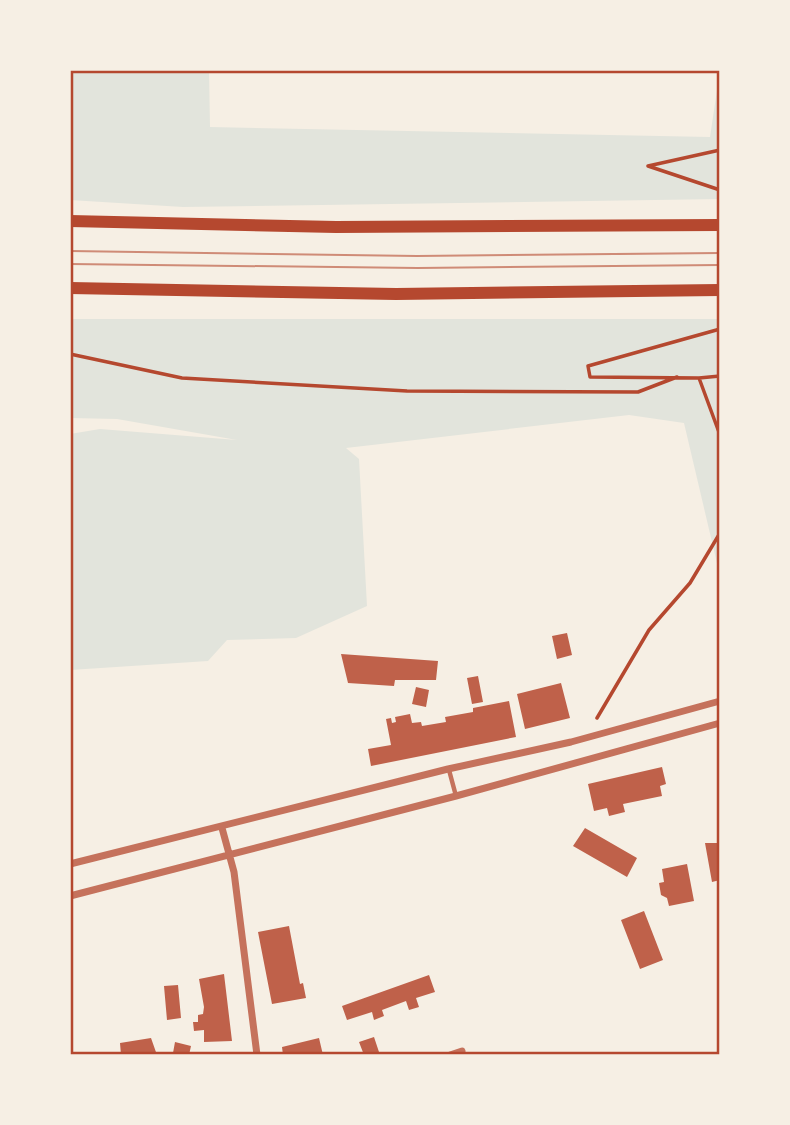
<svg xmlns="http://www.w3.org/2000/svg" width="790" height="1125" font-family="Helvetica,sans-serif">
  <style>
    .green { fill: #e2e4dc }
    .building { fill: #bf614a }
    .lines { fill: none; stroke-linecap: round; stroke-linejoin: round }
    .path { stroke: #b5482f; stroke-width: 3.5 }
    .service { stroke: #c5725c; stroke-width: 4.5 }
    .minor { stroke: #c5725c; stroke-width: 7 }
    .secondary { stroke: #b5482f; stroke-width: 12 }
    .tram { stroke: #cf8b77; stroke-width: 2 }
    .neatline { fill: none; stroke: #b5482f; stroke-width: 2.5 }
  </style>
  <rect width="100%" height="100%" fill="#f6efe4"/>
  <path class="green" d="M70,70h139l1,57 500,10 10,-67v129l-537,8 -113,-7z
    M70,319h650v257l-36,-153 -55,-8 -283,33 13,11 8,147 -71,32 -69,2 -19,21 -138,9v-236l30,-5 137,11 -120,-21 -47,-1z"/>
  <path class="building" d="M567,633l5,22 -15,4 -5,-23z
    M341,654l97,7 -2,19h-41l-1,6 -46,-3z
    M478,676l5,26 -11,2 -5,-26z
    M561,683l9,35 -45,11 -8,-35z
    M416,687l13,3 -3,17 -14,-3z
    M509,701l7,36 -145,29 -3,-17 23,-4 -5,-26 5,-1 1,5 4,-1 -1,-5 15,-3 2,9 9,-1 1,4 24,-4 -1,-5 28,-5v-4z
    M662,767l4,17 -6,2 2,10 -39,8 2,8 -16,4 -2,-8 -13,3 -6,-27z
    M585,828l52,30 -10,19 -54,-31z
    M705,843h15v37l-8,2z
    M687,864l7,37 -25,5 -2,-8 -6,-3 -2,-12 5,-1 -2,-13z
    M644,911l19,49 -23,9 -19,-49z
    M289,926l11,58 3,-1 3,15 -34,6 -14,-72z
    M224,974l8,67 -28,1v-12l-10,1 -1,-9h5v-7l5,-1 1,-7 -5,-28z
    M429,975l6,17 -19,6 3,9 -10,3 -3,-9 -24,9 2,6 -10,4 -2,-8 -25,8 -5,-14z
    M178,985l3,33 -14,2 -3,-34z
    M374,1037l6,18h-16l-5,-13z
    M151,1038l6,17h-36l-1,-12z
    M319,1038l4,17h-40l-1,-8z
    M175,1042l16,4 -2,9 -16,-2z"/>
  <g class="lines">
    <path class="path" d="M720,150l-72,16 72,24
      M720,329l-132,37 2,11 109,1 21,57
      M70,354l112,24 225,13 231,1 39,-15
      M699,378l21,-2
      M597,718l52,-88 41,-47 30,-50"/>
    <path class="service" d="M449,770l7,26"/>
    <path class="minor" d="M222,828l12,44 23,183
      M70,864l378,-95 123,-27 149,-41
      M70,896l386,-100 264,-73
      M450,1055l12,-4"/>
    <path class="secondary" d="M70,221l266,6 384,-2
      M70,288l326,6 324,-4"/>
    <path class="tram" d="M70,251l347,5 303,-3
      M70,264l348,4 302,-3"/>
  </g>
  <rect width="790" height="1125" fill="none" stroke="#f6efe4" stroke-width="144"/>
  <rect x="72" y="72" width="646" height="981" class="neatline"/>
</svg>
